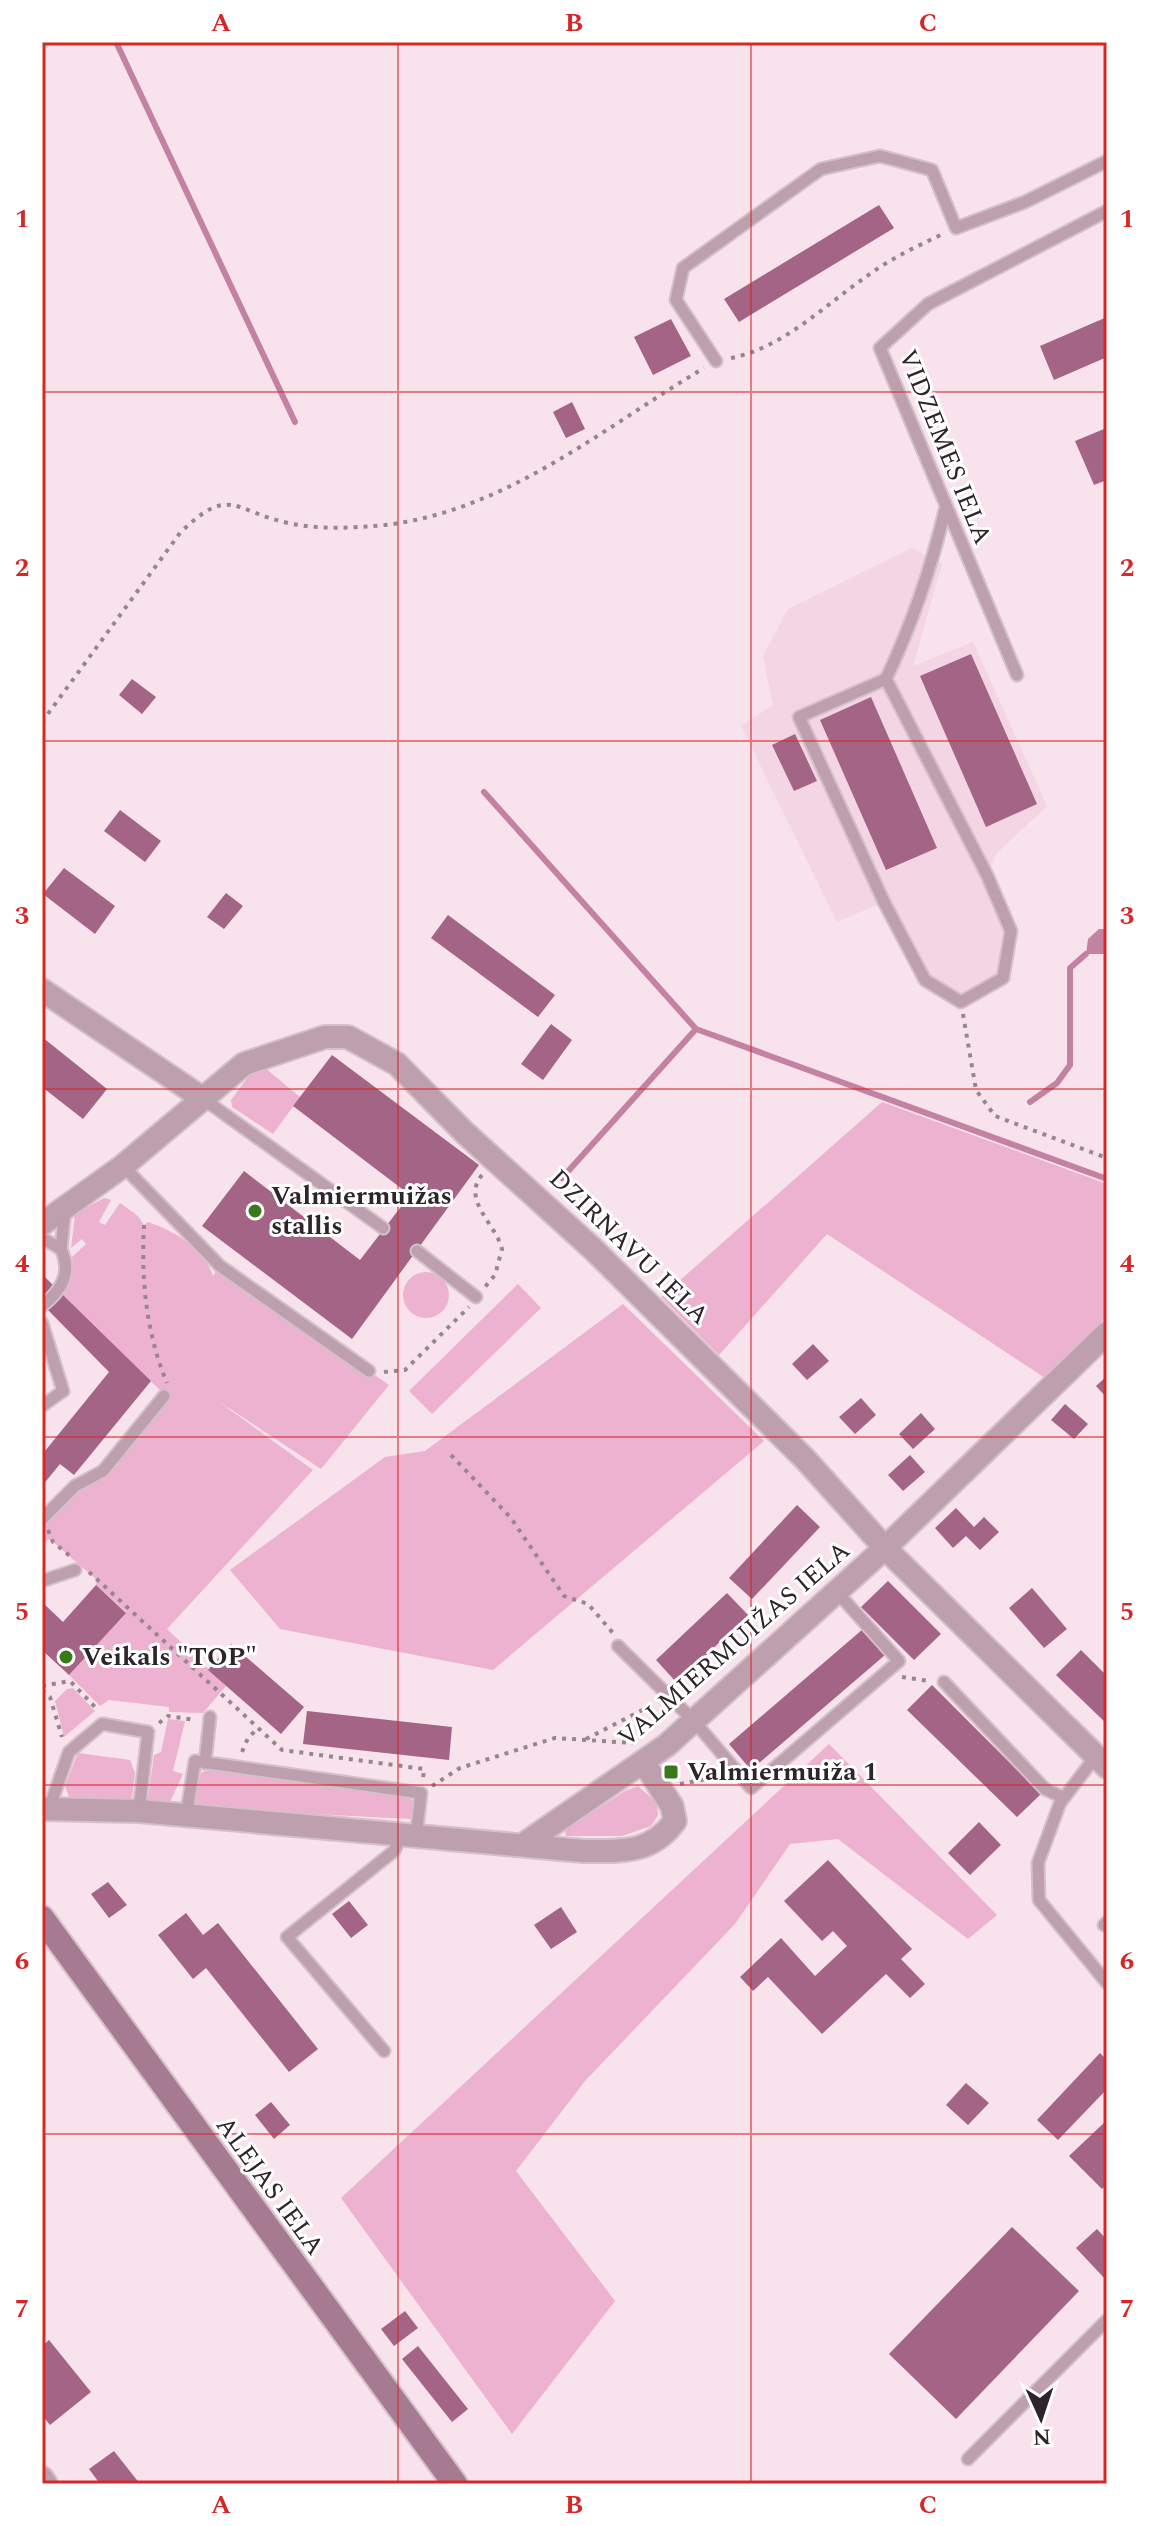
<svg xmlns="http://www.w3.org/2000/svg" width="1149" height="2526" font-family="Spectral,serif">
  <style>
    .built { fill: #f3d5e3 }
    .green { fill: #ecb2cf }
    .water { fill: #c482a3 }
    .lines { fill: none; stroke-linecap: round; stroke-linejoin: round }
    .stream { stroke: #c482a3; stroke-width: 6 }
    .building { fill: #a36485 }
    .service-casing { stroke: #d3c0c9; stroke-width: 15 }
    .minor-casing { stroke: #d3c0c9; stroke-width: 26 }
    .secondary-casing { stroke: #d3c0c9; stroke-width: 28 }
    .path { stroke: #96878e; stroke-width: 4; stroke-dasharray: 4 6; stroke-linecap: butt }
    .service { stroke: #bd9fad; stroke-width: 11 }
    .minor { stroke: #bd9fad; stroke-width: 22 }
    .secondary { stroke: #a67a90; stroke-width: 24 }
    .grid { fill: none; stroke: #d62828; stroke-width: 2; stroke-opacity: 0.55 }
    .poi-dot { fill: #387919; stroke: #fff; stroke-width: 3 }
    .labels { text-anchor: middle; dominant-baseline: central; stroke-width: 6; stroke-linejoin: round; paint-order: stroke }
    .street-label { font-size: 26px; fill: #2d2529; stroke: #fff }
    .poi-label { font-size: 26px; font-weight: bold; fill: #2d2529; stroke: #fff; text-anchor: start }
    .neatline { fill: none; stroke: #d62828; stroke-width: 3 }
    .grid-label { font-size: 26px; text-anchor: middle; font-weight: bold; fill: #d62828 }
  </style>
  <rect width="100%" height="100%" fill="#f8e2ec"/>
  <path class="built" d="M912,548l30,16 -29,102 60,-24 74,164 -51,48 -9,21 24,56 -8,47 -42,24 -36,-22 -41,-78 -47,20 -96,-196 32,-21 -10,-49 25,-47z"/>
  <path class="green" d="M264,1067l36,30 -27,37 -41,-27 -1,-7 20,-27z
    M882,1102l225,82v132l-62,62 -218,-144 -108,121 -58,-58z
    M104,1198l7,2 -12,22 6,3 15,-22 18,13 6,9 4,-3c26,9 56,26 65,54l7,-10 169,119 -68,84 -103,-68 95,69 -146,159 59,57 -23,27 -34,-1v-5l-60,-7 -9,6 -31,-31 57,-63 -30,-27 1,-5 -44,-38 -4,-3 -7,6v-21l37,-33 24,-13 67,-78 -108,-106 11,-23 -1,-14 14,-13 -4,-5 -11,9 4,-34z
    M403 1295a23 23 0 1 1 46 0a23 23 0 1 1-46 0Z
    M518,1284l23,24 -109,106 -23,-23z
    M623,1304l141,137 -271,229 -213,-41 -50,-59 155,-113 40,-6z
    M73,1688l22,23 -31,26 -9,-36 12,-12z
    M168,1719l17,2 -12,50 10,3 -14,30h-16l-5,-5 6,-44 7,-3z
    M829,1744l168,171 -29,24 -130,-100 -48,5 -55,80 -150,157 -69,90 99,130 -103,133 -171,-236z
    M78,1753l52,7 5,13 -3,24 -6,5 -57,-5 -4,-11z
    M209,1770l193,22 11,9 2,12 -4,6 -217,-11 2,-25 6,-11z
    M638,1786l19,17 1,12 -7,11 -29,10h-56l-1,-6 60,-39z"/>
  <path class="water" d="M1099,929h8v25h-21l2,-15z"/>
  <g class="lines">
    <path class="stream" d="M116,42l179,380
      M484,792l212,237 411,150
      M1030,1102l27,-19 13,-18v-97l16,-14
      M562,1178l134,-149"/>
  </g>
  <path class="building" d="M879,205l15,23 -155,94 -15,-23z
    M1107,317v40l-53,23 -14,-34z
    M671,319l20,37 -38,19 -19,-38z
    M572,402l13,27 -19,9 -13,-26z
    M1104,429l3,51 -13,5 -19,-44z
    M971,654l66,150 -51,23 -66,-151z
    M132,679l24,18 -14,17 -23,-19z
    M871,697l66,151 -51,22 -66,-150z
    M795,734l22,47 -23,10 -22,-46z
    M120,810l41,31 -16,21 -41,-31z
    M64,868l51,38 -20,28 -52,-40z
    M226,893l17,13 -19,23 -17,-12z
    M448,915l107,80 -17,22 -107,-79z
    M551,1024l21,16 -29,40 -22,-16z
    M42,1037l65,52 -24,30 -41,-32z
    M332,1055l147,110 -127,174 -150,-113 42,-55 116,89 50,-65 -117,-89z
    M42,1274l13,13 -13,12z
    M62,1294l89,87 -77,94 -14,-11 -18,22v-38l3,3 64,-79 -62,-63z
    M813,1344l16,17 -22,19 -15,-16z
    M1107,1376v22l-11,-12z
    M861,1398l15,17 -21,19 -16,-17z
    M1065,1404l23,20 -14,15 -23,-19z
    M921,1413l14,16 -22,20 -14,-15z
    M910,1455l15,17 -22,19 -15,-16z
    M797,1505l23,22 -68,72 -23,-21z
    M956,1508l18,19 10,-10 15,15 -19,18 -14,-14 -13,12 -18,-20z
    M888,1581l53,53 -27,26 -53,-53z
    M96,1585l30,28 -57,62 -27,-25v-48l21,20z
    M1032,1588l35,41 -23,19 -35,-40z
    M727,1593l21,22 -71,68 -21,-23z
    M863,1629l22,26 -134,115 -22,-26z
    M231,1644l73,63 -23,27 -73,-64z
    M1081,1650l26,26v48l-51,-49z
    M932,1685l109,109 -24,23 -110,-107z
    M307,1711l145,16 -3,33 -146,-16z
    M979,1822l22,23 -31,30 -22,-22z
    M828,1860l84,89 -11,10 24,25 -15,14 -24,-24 -64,60 -54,-57 -15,14 -13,-14 41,-39 34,38 32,-30 -14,-15 -11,10 -38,-40z
    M108,1882l19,23 -18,13 -18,-24z
    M349,1901l19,24 -17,13 -19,-24z
    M561,1907l16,25 -26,17 -17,-24z
    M186,1913l17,22 15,-12 100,126 -29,23 -83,-104 -13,11 -35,-44z
    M1100,2053l7,7v29l-49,51 -21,-20z
    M966,2083l23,20 -21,22 -22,-20z
    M271,2102l19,23 -16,14 -19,-24z
    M1107,2120v64l-5,5 -33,-33z
    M1012,2227l67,64 -123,128 -67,-65z
    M1097,2229l10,11v41l-31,-33z
    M405,2311l13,17 -24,18 -13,-17z
    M49,2340l42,52 -41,33 -8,-10v-69z
    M418,2346l50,63 -16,13 -50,-63z
    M114,2451l26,33h-40l-11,-15z"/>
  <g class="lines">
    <defs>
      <path id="service" d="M716,361l-40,-61 7,-32 138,-99 59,-13 52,14 24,58 69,-26 82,-41
        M1017,675l-137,-327 48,-44 179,-93
        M886,679l-87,38 85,185 41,78 36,22 42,-24 8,-47 -24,-56 -101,-196c26,-55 45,-110 59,-169
        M202,1098l181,130
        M123,1166l97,100 149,105
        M42,1238l19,11c11,24 1,41 -19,57
        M61,1249l4,-40
        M417,1251l59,46
        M42,1323l21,68 -21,15
        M42,1519l33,-33 28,-15 61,-75
        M42,1581l33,-11
        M618,1646l76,75 57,67 148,-127 -63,-70
        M944,1682l101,107 19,9
        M1096,1756l-36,47 -22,60 1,37 68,83
        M205,1763l5,-46
        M49,1809l20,-57 33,-28 46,8 -9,79
        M186,1817l9,-56 226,32 -5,44
        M1104,1925l3,-3
        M384,2051l-97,-114 107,-86 7,-15
        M968,2459l139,-139"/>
      <path id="minor" d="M42,990l160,108
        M42,1224l81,-58 121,-102 81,-27h23l49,27 68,69 128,116 212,210 80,89 222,219
        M42,1809l97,2 444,40c39,0 68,3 92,-30l-3,-15 -28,-43
        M524,1844l143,-99 218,-197 222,-215
        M42,2478l4,6"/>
      <path id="secondary" d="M42,1918l413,566"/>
    </defs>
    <use href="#service" class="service-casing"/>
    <use href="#minor" class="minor-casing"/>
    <use href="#secondary" class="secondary-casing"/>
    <path class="path" d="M731,358c52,-10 94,-53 136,-82 23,-17 50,-30 76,-42
      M42,722l138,-189c50,-49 53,-22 108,-10 33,7 63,5 97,2 121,-14 218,-97 319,-157
      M963,1014l13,76 19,26 112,42
      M482,1175c-21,25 14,49 20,74l-7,26 -11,13
      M144,1225c-3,54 2,108 23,158
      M384,1372l21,-2 64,-63
      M451,1455l60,63 53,78 24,8 25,29
      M48,1530l5,12 17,14
      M89,1572l193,178 142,19 -1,10
      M902,1677l27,4
      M42,1686l28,-5 28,29
      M42,1690l8,7 12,40
      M159,1723l9,-7 27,4
      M586,1739l70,-36
      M242,1752l6,-14 10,-10
      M680,1784l43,-8
      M432,1786l28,-18 95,-30 78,5"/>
    <use href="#service" class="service"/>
    <use href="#minor" class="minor"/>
    <use href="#secondary" class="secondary"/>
  </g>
  <path class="grid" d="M398,42v2442M751,42v2442M42,392h1065M42,741h1065M42,1089h1065M42,1437h1065M42,1785h1065M42,2134h1065"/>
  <g class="poi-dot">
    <circle cx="255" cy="1211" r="8"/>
    <circle cx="66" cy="1657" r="8"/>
    <rect x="663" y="1764" width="16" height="16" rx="4"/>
  </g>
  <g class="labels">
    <g class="street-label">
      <text transform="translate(945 447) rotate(68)">VIDZEMES IELA</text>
      <text transform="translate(629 1247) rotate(44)">DZIRNAVU IELA</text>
      <text transform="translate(734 1644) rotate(-41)">VALMIERMUIŽAS IELA</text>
      <text transform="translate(270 2186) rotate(54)">ALEJAS IELA</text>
    </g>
    <g class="poi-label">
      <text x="271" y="1196">Valmiermuižas<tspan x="271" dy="30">stallis</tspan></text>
      <text x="82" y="1657">Veikals "TOP"</text>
      <text x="687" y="1772">Valmiermuiža 1</text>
    </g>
  </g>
  <rect width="1149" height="2526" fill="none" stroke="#ffffff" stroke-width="88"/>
  <g transform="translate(1041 2418) rotate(177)" stroke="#ffffff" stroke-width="6" paint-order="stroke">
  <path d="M0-6L14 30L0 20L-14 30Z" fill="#2d2529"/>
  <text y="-12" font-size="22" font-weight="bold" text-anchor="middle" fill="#2d2529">N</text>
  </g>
  <rect x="44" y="44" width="1061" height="2438" class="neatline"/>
  <g class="grid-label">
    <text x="221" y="31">A</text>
    <text x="574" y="31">B</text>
    <text x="928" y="31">C</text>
    <text x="22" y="227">1</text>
    <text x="1127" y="227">1</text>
    <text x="22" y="576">2</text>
    <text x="1127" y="576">2</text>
    <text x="22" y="924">3</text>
    <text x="1127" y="924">3</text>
    <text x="22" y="1272">4</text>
    <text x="1127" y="1272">4</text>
    <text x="22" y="1620">5</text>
    <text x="1127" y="1620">5</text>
    <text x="22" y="1969">6</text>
    <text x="1127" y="1969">6</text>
    <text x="22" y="2317">7</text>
    <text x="1127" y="2317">7</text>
    <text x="221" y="2513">A</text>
    <text x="574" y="2513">B</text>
    <text x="928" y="2513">C</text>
  </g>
</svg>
